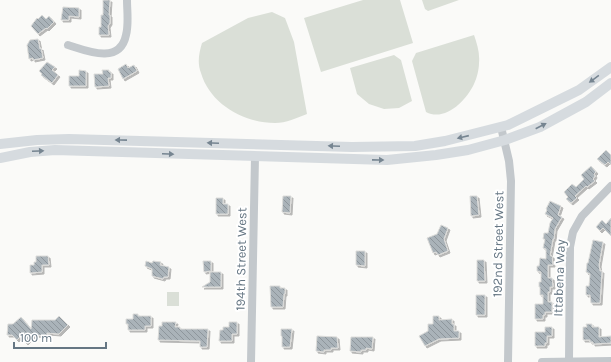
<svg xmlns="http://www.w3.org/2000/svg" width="611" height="362" font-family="Karla,sans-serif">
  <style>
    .green { fill: #dadfd7 }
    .building { fill: url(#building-back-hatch); stroke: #dcdcda; filter: url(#shadow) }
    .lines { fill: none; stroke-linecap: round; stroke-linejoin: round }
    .minor { stroke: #c3c8cc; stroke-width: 8 }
    .major { stroke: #d6dbdf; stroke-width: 10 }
    .oneway { fill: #768591 }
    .labels { text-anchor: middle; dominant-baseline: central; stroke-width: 4; stroke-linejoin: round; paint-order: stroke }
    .street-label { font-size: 13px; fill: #657683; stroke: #fff }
  </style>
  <defs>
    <pattern id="building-back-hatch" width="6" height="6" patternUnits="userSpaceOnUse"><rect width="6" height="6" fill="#aab3b9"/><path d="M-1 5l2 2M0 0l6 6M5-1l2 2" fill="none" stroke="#8e969c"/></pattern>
    <filter id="shadow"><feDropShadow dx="2" dy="2" stdDeviation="0" flood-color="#0004"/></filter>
  </defs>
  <rect width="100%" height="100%" fill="#fafaf8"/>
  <path class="green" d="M363,0h37l13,43 -92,29 -17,-54z
    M422,0h37l-31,11 -3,-2z
    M272,12l13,6 9,24 13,72c-10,4 -21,9 -32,9 -31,0 -65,-19 -74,-50 -4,-10 -2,-20 1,-30l46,-25z
    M474,35c3,9 6,18 5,28 0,6 -2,15 -5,21 -8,17 -29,38 -48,28l-14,-51 4,-8z
    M394,55l7,5 11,41 -13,7 -15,1 -15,-5 -12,-10 -7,-26z
    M167,292h12v14h-12z"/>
  <path class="building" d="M103,0h7l-1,15h1v8l-2,3 1,9h-10v-8h2v-12h2z
    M63,7l16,1v9l-10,-1v4h-8z
    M42,15l4,4 3,-3 5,6 -7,7 -1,-1 -8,6 -7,-8 6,-8 1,1z
    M38,39l2,10 1,-1 2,10 -10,2v-2l-4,1 -2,-14 3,-5z
    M47,62l8,5 -3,3 6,5 -6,8 -11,-8 1,-1 -3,-3z
    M126,64l2,4 6,-3 3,6 -14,8 -5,-10z
    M79,70l7,1v15h-17v-10h10z
    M102,70h7v2h2v6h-3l1,8 -14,1 -1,-13h9z
    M606,150l5,5v10l-3,-3 -3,3 -8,-6z
    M591,166l5,6 -2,2 1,2 -2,3 2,2 -8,6 -1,-1 -11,10 2,2 -6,5 -5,-4 2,-2 -4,-5 8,-8 4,3 8,-8 -3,-4z
    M283,196h8l-1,17 -8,-1z
    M470,196h7l2,19 -8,1z
    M216,198h7v6h5v10h-12z
    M550,201l11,5 -3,9 4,2 -7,12 -1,10h-1l-3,17h2l1,9h-5v13h4l1,9h-3v5h-2v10h4v10h-7v3h-2v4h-8v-15h8v-9h-3v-8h-1v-5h2v-10l-4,-1v-5h2l1,-8 6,1v-10l-3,-1 2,-9h-2l1,-6h4l2,-10 3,-5 -8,-4 2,-4 -1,-1z
    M611,218v18l-8,-8 -3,3 -4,-4 6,-7 4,4z
    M441,225l7,3 -4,11 4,12 -10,4 -2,-3 -3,1 -6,-15 10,-4z
    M593,240l10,2 -4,23 1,6h2l-2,32h-9l-1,-8h-4v-9h3l1,-12 -4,-2 1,-9h1z
    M356,251h9v15l-9,-1z
    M36,256h12l1,9h-7v7l-12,1v-8h4v-3h2z
    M477,260h7l1,21h-8z
    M146,261l6,2 1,-2 8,1 -1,3 9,2 -1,10h-4l-1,2 -11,-3v-7l-7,-3z
    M203,261h8v10l-7,1z
    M210,272h11v15h-19l8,-5z
    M270,286h10v2h5v6h-1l-1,13h-12z
    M476,295h9v20h-9z
    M133,314h5v2h13v10h-6v4h-17v-6h-2v-5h7z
    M59,316l9,9 -9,9 -12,-1v3l-13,-1 -8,8 -6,-6 -3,3 -5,-5h-5l1,-11h5l8,-7 10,12 1,-9h23z
    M433,316h6v4l13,-1v5h2v7h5v7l-20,1 -14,7 -6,-10 9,-5v-7h5z
    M162,322h14l-1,5h5v2h28l-1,18h-7v-6l-42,-1 1,-14h3z
    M229,322h8v12h-5v7h-13l1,-11h3v-3h6z
    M586,324h6v3h7v10l12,-1v7l-18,1v-2h-3v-2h-7v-13h4z
    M545,327h7v9h-5v7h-2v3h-10v-14h10z
    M281,329h11l-2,18h-8v-11h-1z
    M317,336l20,1 1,11h-7v2h-7v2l-8,-1z
    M351,337h22l-1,12 -6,-1v2h-5v2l-11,-1z"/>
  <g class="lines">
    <path class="minor" d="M68,45c19,6 52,20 58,-10 3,-11 1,-24 1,-35
      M501,127l8,34 2,20 -3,181
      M569,361l1,-114 3,-15 9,-16 29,-30
      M251,362l4,-205
      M542,362l69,-1"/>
    <path class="major" d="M0,144l37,-4 32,-1 283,8 63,-1 30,-5 63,-16 71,-35 32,-23
      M0,158l30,-6 25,-2 332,10 49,-5 32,-5 37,-10 35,-13 46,-25 25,-19"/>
  </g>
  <defs><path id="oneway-solid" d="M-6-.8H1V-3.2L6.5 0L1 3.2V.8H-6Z"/></defs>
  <g class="oneway">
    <use href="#oneway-solid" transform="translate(594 79) rotate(144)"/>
    <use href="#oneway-solid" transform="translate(541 126) rotate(-27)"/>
    <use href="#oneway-solid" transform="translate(463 137) rotate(167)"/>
    <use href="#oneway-solid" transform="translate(121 140) rotate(-179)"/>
    <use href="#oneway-solid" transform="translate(213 143) rotate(-178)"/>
    <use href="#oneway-solid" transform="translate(334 146) rotate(-178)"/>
    <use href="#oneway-solid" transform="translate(38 151) rotate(-3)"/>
    <use href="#oneway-solid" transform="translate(168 154) rotate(2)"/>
    <use href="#oneway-solid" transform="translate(378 160) rotate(1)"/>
  </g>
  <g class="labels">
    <g class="street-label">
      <text transform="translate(498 244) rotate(-89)">192nd Street West</text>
      <text transform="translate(241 259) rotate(-89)">194th Street West</text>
      <text transform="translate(559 278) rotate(-88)">Ittabena Way</text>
    </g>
  </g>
  <path d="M14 342v6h92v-6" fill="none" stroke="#657683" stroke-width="2"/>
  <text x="20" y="342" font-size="12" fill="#657683" stroke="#ffffff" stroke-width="3" paint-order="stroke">100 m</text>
</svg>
